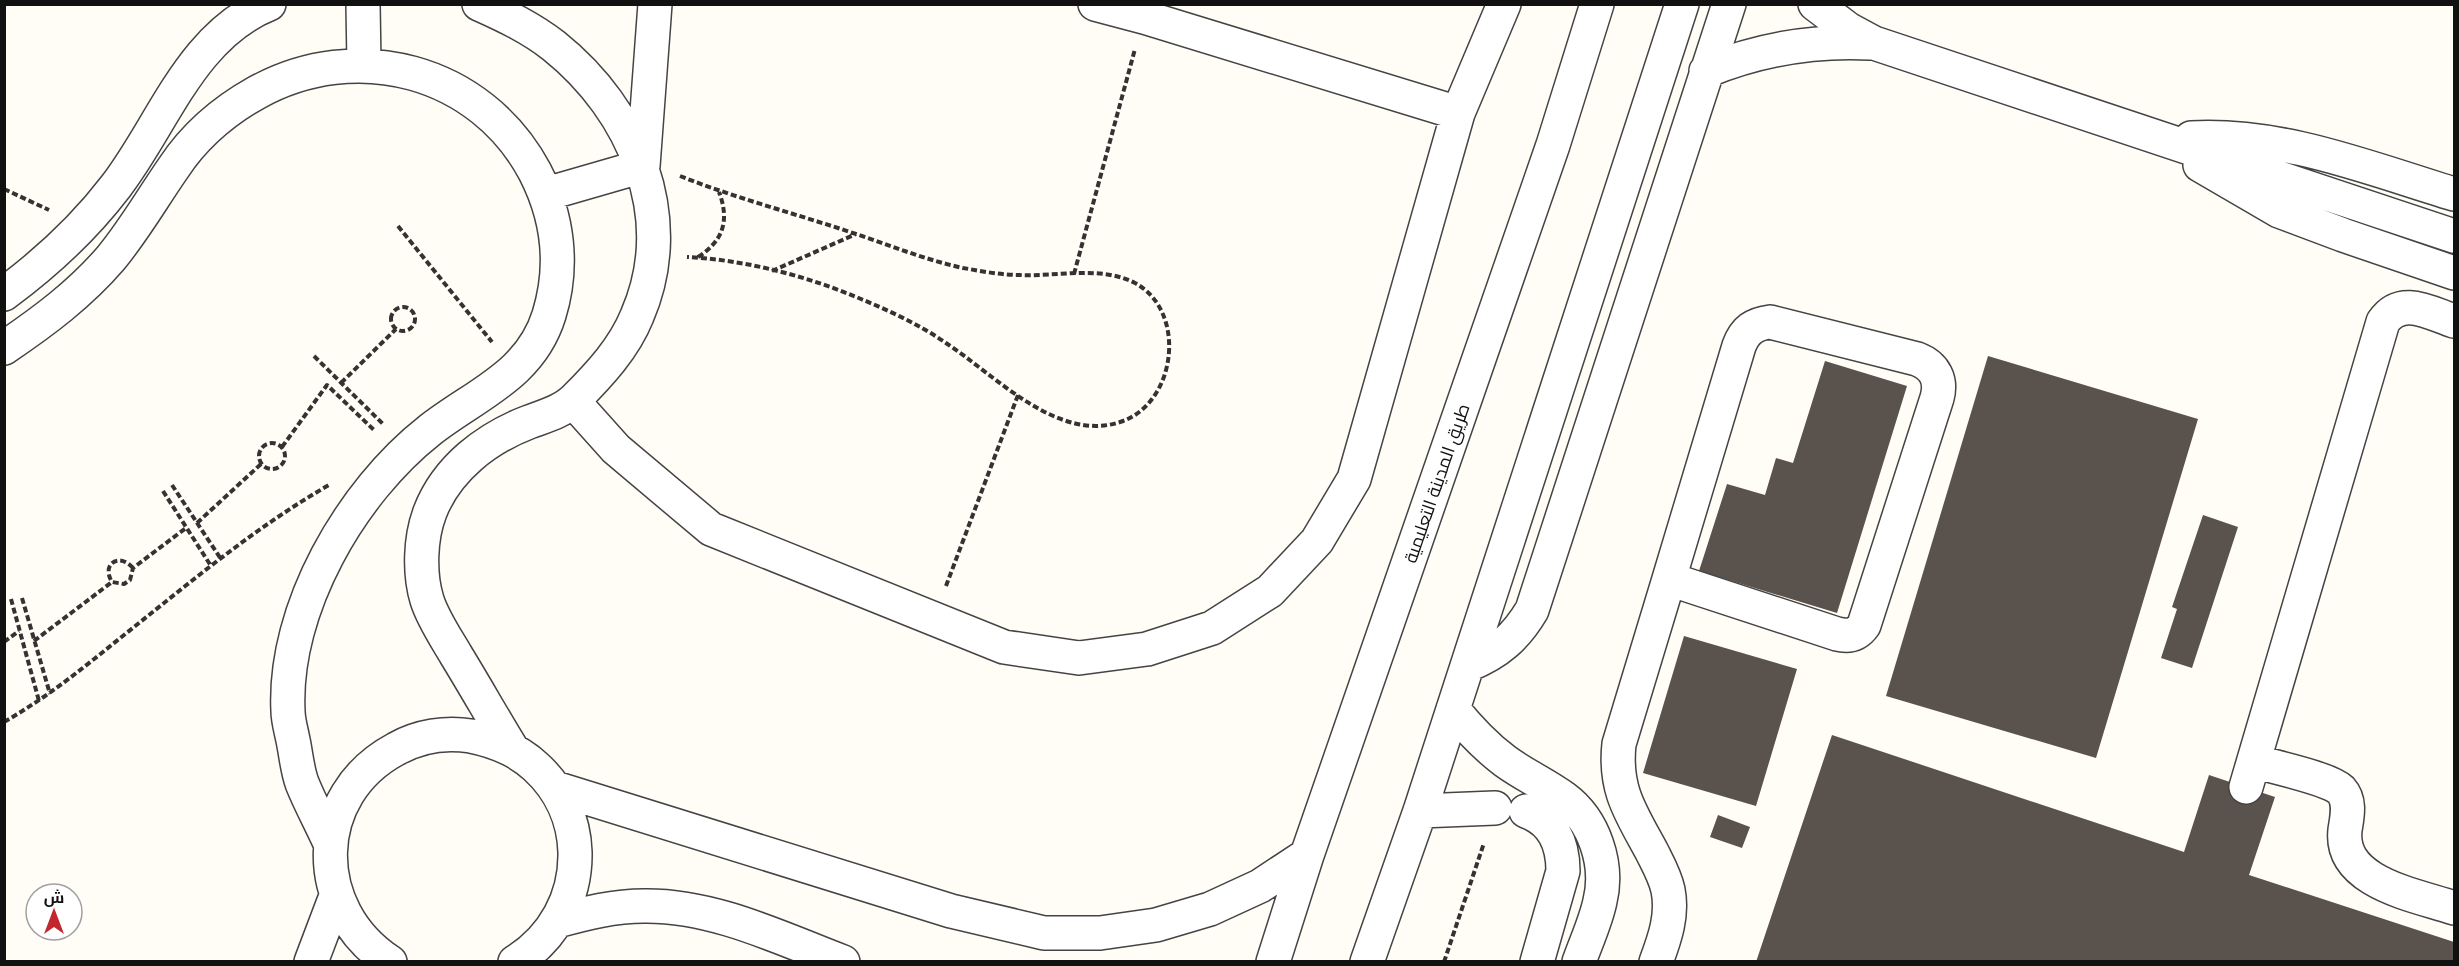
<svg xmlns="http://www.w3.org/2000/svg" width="2459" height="966" font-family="'PT Serif',Cairo,serif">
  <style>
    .building { fill: #5a524d }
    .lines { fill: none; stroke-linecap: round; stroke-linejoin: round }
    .minor-casing { stroke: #444; stroke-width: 36 }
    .path { stroke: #333; stroke-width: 4; stroke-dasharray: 6 3; stroke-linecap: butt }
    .minor { stroke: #fff; stroke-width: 33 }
    .labels { text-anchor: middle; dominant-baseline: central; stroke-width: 6; stroke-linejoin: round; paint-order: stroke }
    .street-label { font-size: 18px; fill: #111; stroke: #fff }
  </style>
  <rect width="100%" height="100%" fill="#fffdf5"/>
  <path class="building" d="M1988,356l210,63 -102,339 -210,-62z
    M1825,361l82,25 -70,227 -138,-42 28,-87 38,11 11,-37 17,5z
    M2203,515l35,12 -46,141 -31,-10 16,-49 -5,-2z
    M1684,636l113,33 -41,137 -113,-33z
    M1832,735l352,117 25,-77 66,22 -26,78 205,67v20h-698z
    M1718,815l32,12 -8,21 -32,-11z"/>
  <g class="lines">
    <defs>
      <path id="minor" d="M363,4l1,61
        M479,4c27,12 52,24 75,42 80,64 126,171 83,270 -13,32 -37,58 -62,83 -12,12 -30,17 -46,23 -42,16 -82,46 -99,90 -10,26 -11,62 -3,88 6,19 19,38 29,55 19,31 37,63 56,94
        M1095,4l49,13 314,96
        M1815,4l33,25 26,14 580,193
        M1706,71c54,-22 106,-31 164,-28
        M2191,138c91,-5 177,30 263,56
        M2200,165l79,46 64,24 111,38
        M546,194l97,-28 12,-162
        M4,294c42,-31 80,-66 112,-108 47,-61 75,-151 153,-182
        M1770,322l147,37c18,7 25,21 20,39l-73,227c-7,10 -15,12 -27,9l-168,-55 70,-233c6,-16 15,-22 31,-24z
        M4,348c40,-27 76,-54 107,-90 24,-29 42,-61 63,-91 20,-30 50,-56 82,-74 100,-56 225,-23 279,79 23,45 29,94 14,143 -19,61 -73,79 -119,115 -79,62 -147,179 -142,281 0,9 3,19 5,29 3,14 4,29 9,43 8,20 19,40 28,60
        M573,401l43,48 95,80 293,118 75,11 68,-9 65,-21 58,-37 47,-50 37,-62 104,-366 46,-109
        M1468,665c30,-12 48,-28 64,-55l197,-606
        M1453,709c16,20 32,37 52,52 19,14 40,23 59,37 30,22 45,66 36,103 -4,20 -14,41 -21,61
        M2254,761c19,6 74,17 87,29 10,11 6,27 4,40 -6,53 71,65 109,78
        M2246,787l137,-465c18,-27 47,-9 71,-1
        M555,788l396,123 93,22h56l56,-8 54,-16 50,-23 47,-31
        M1420,811l75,-3
        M1526,811c27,10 37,32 37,60l-26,91
        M557,921c29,-8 57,-15 87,-15 69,-1 136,32 199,56
        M311,962l25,-66
        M390,962c-81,-53 -80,-167 6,-213 23,-13 50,-17 75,-13 25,5 47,14 65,31 24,22 38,52 39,85 1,45 -21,86 -60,110
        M1273,962l34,-107 246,-710 44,-141
        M1367,962l53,-151 262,-807
        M1656,962c9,-24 17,-47 12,-72 -3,-14 -10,-26 -16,-38 -21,-39 -38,-62 -33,-108l50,-165"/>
    </defs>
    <use href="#minor" class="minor-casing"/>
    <path class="path" d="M680,176c58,23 117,38 176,58 36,12 70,26 107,34 18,3 37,7 56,7 37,2 81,-10 116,8 52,28 42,118 -12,138 -64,24 -128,-46 -177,-78 -26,-18 -56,-32 -85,-44 -54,-23 -115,-39 -174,-42
      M4,189l45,21
      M398,226l94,116
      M698,257c25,-16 32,-36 21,-65
      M772,271l84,-37
      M1074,274l61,-225
      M391 319a12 12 0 1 1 24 0a12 12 0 1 1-24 0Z
      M314,356l70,69
      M341,383l55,-54
      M259 456a13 13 0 1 1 26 0a13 13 0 1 1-26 0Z
      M282,447l45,-62 48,46
      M172,485l49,74
      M163,491l48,75
      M197,523l64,-59
      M133,568c-14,-16 -32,-4 -21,14l12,2 6,-4 3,-12 53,-40
      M946,586l72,-191
      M22,598l28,96
      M11,599l28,102
      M34,641l78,-59
      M4,642l15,-11
      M4,722c42,-24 78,-53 115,-83 68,-54 135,-111 210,-154
      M1444,962l40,-119"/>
    <use href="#minor" class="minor"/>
  </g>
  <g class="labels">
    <g class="street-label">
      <text transform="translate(1436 483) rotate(-71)">طريق المدينة التعليمية</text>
    </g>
  </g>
  <rect width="2459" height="966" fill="none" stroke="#111111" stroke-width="12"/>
  <g transform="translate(54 912)"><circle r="28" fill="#ffffff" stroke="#a0a0a0" stroke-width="1.5"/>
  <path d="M0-4.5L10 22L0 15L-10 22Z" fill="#c4262e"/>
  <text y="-9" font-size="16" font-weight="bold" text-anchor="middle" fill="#111111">ش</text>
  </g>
</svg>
